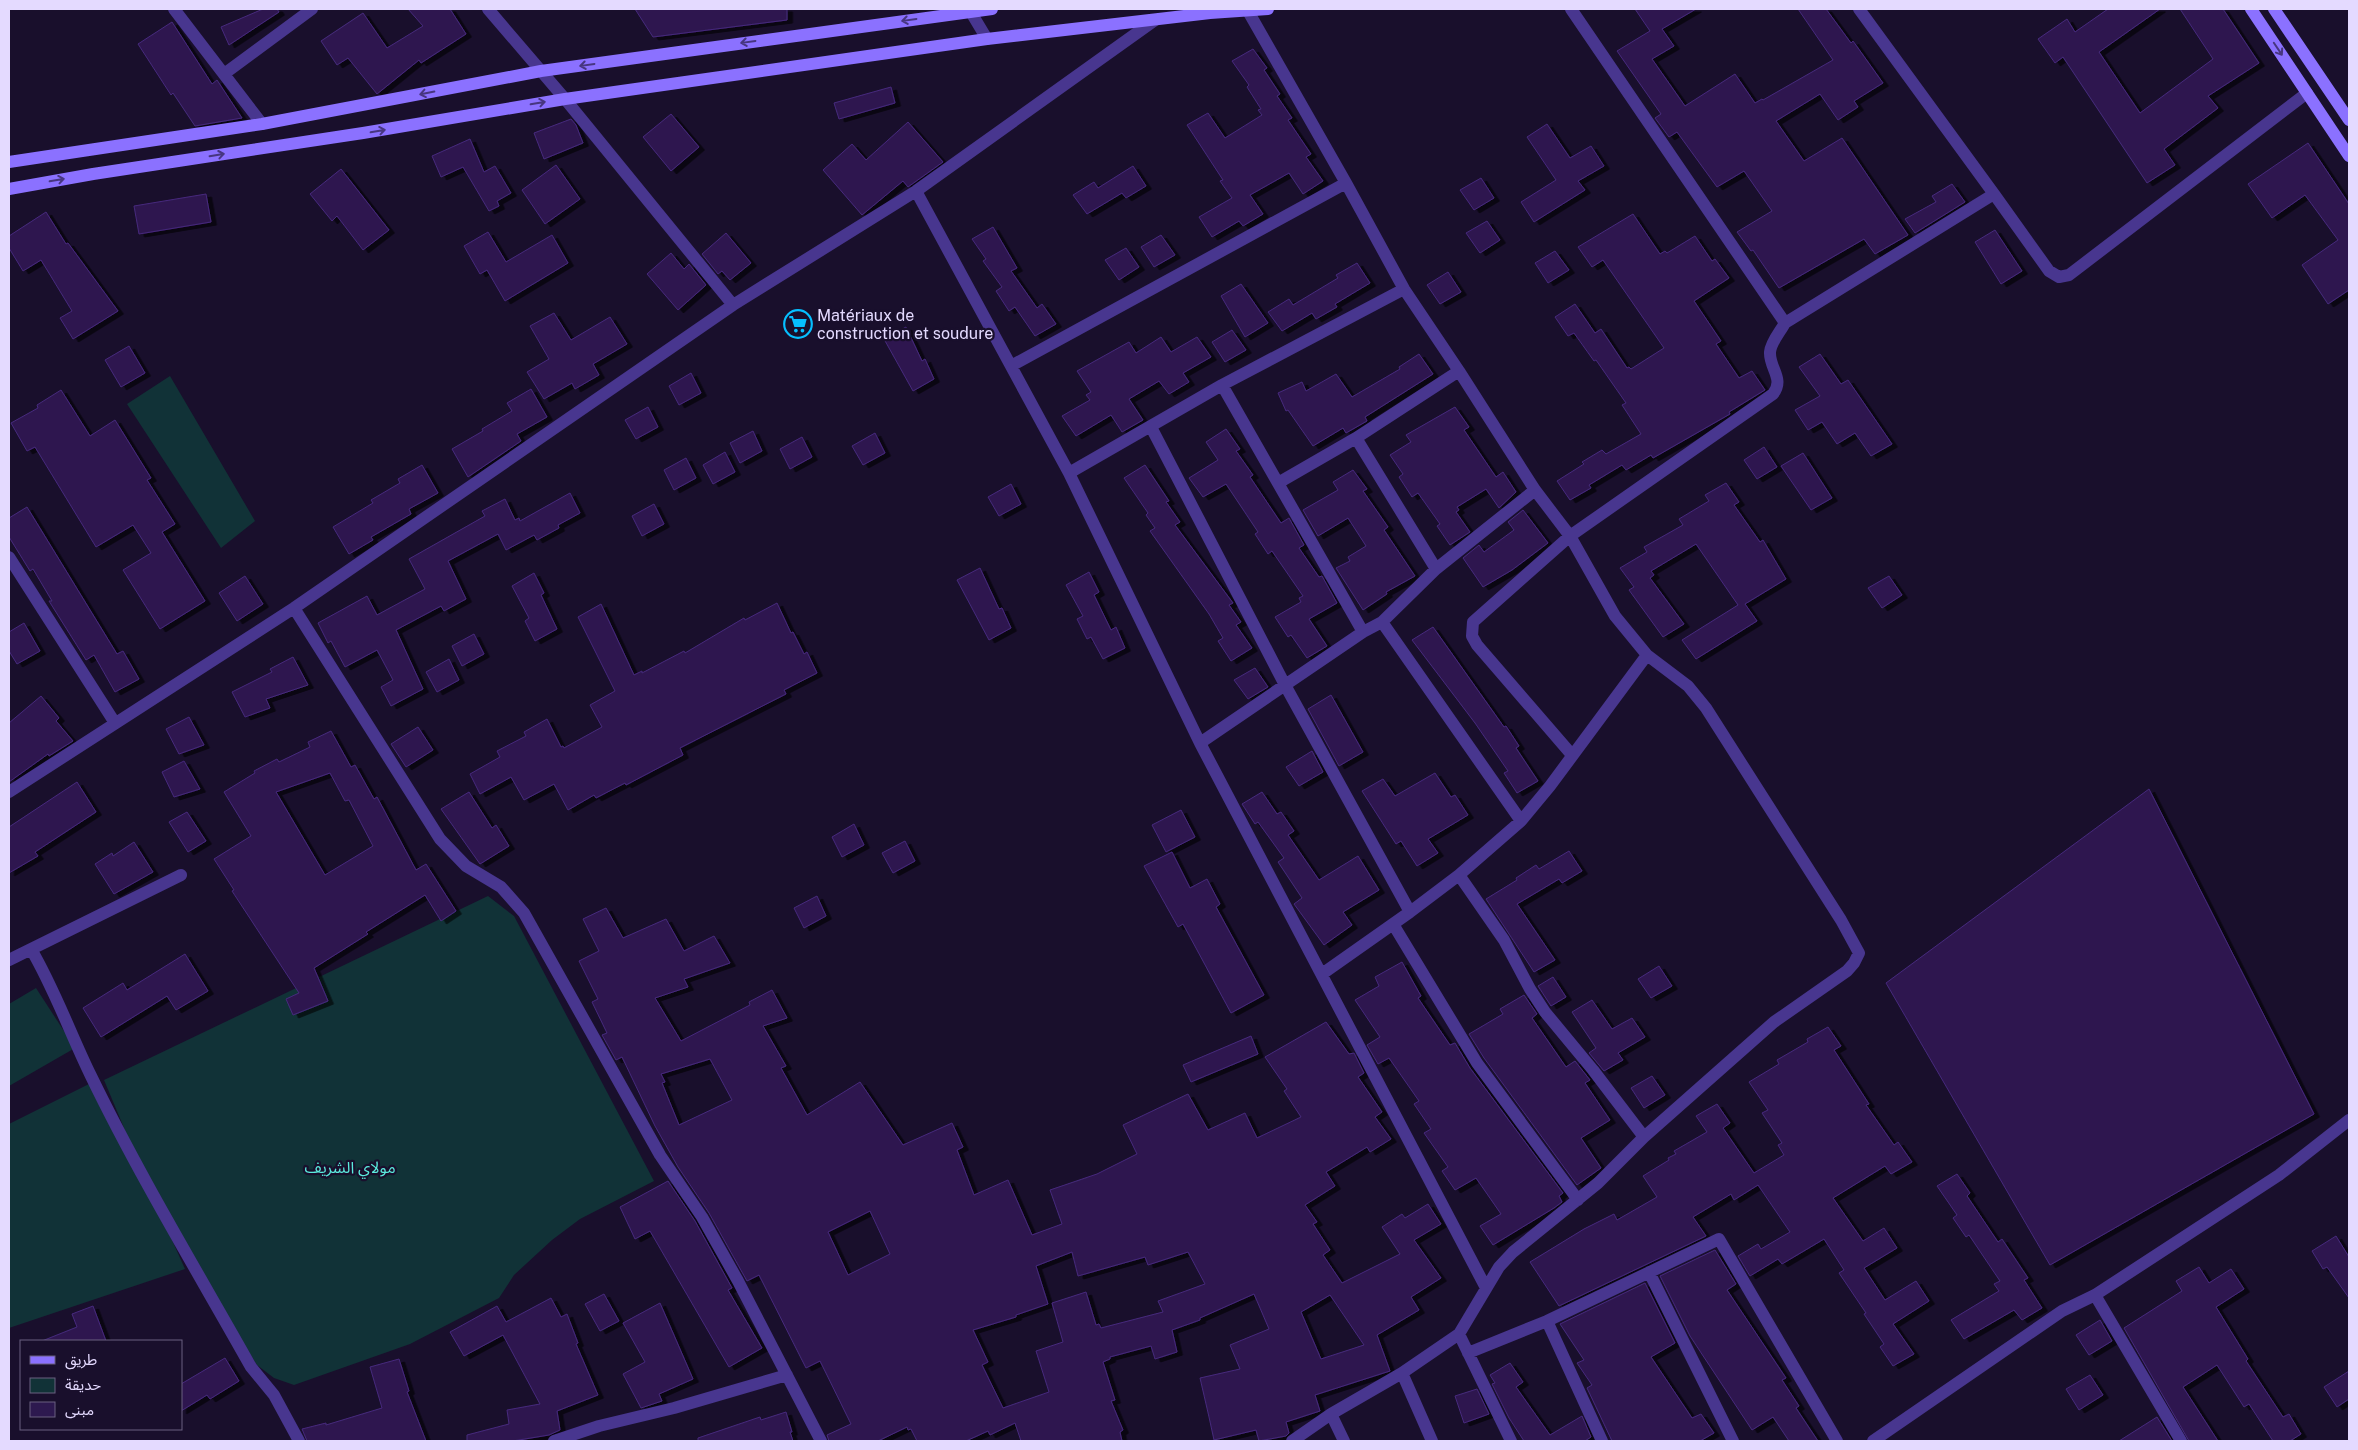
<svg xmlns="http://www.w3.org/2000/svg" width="2358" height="1450" font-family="'Public Sans','Noto Sans Arabic',sans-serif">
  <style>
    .green { fill: #113237 }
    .building { fill: #2d194f; stroke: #47297d; fill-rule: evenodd; filter: url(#shadow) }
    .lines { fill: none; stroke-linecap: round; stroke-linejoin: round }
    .street { stroke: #48368f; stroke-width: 12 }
    .secondary { stroke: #8b71ff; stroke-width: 12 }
    .oneway { stroke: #473680 }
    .labels { text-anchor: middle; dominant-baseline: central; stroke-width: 4.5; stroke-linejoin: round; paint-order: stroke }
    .poi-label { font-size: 16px; fill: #e4daff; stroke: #190f2c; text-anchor: start }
    .park-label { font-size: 16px; fill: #5beadd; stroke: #190f2c }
  </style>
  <defs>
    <filter id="shadow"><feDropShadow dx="5.5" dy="3" stdDeviation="0" flood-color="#0009"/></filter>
  </defs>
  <rect width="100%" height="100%" fill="#190f2c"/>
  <path class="green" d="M170,376l85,145 -34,27 -94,-144z
    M488,896l26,20 140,265 -74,38 -28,21 -38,35 -15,23 -89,46 -116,41 -20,-7 -17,-13 -102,-163 30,67 -176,59v-204l80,-40 61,106 -46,-110z
    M36,988l39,60 -66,38v-82z"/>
  <path class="building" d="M263,9h14l2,3 -50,33 -8,-18z
    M408,9h42l16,25 -45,29 -2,-3 -42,34 -29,-36 -11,7 -16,-24 42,-28 24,35 36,-22z
    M635,9h152v11l-134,17z
    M1635,9h61l-34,20 12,17 -22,13 33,47 50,-32 20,29 7,-4 1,1 70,-40 -35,-51h28l25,34 2,-2 30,42 -29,18 4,6 -20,13 -18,-26 -44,27 28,40 38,-23 66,97 -33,19 -11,-15 -85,49 -26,-38 -2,1 -14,-19 35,-21 -28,-40 -27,16 -40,-55 -8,5 -14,-19 6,-4 -44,-63 33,-20z
    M2108,9h52l-61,43 41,61 73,-54 -33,-50h43l36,54 -51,33 10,12 -54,41 11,16 -28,18 -84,-126 -8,6 -17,-24 29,-20 8,13z
    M172,22l40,62 5,-4 25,38 -47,8 -22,-33 -2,2 -33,-51z
    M1253,49l14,19 -3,2 16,24 -3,2 15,22 -4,2 23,34 -5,3 17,24 -20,13 -14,-21 -39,22 13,19 -20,12 -4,-5 -27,16 -13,-20 33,-19 -12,-17 3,-1 -36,-55 21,-12 17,25 37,-23 -4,-5 3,-1 -14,-22 2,-2 -17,-24z
    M891,87l4,16 -56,16 -5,-16z
    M671,114l28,33 -28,24 -28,-34z
    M571,119l5,6 7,18 -39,16 -10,-26z
    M908,122l35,40 -35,25 -5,-6 -41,34 -39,-45 29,-26 14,16z
    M1547,124l23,34 21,-12 13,20 -26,15 7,9 -51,32 -13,-20 35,-22 -29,-43z
    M470,139l14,33 11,-6 16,27 -14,8 2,5 -10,5 -26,-44 -22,10 -9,-21z
    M2308,143l41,61v86l-21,14 -26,-39 36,-25 -33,-45 -33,23 -24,-34z
    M556,165l24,34 -35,25 -23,-34z
    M1133,166l13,20 -20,12 -4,-5 -35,21 -14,-19 21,-13 4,6z
    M341,169l48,61 -26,20 -26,-34 -5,5 -22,-27z
    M1481,178l13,20 -20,12 -14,-20z
    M1952,184l13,18 -50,31 -10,-14 31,-17 -4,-6z
    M206,194l5,28 -72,12 -5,-28z
    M46,212l20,32 2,-1 50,68 -45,28 -13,-21 12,-7 -31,-51 -18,11 -14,-23v-12z
    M1633,214l27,40 5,-3 2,2 28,-17 17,25 3,-2 14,19 -35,23 27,40 -5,3 23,34 13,-7 13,19 -36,22 1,2 -77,44 -2,-3 -25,15 -4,-5 -33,20 2,3 -21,12 -13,-19 27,-17 -2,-2 20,-12 4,4 35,-20 -19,-29 4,-2 -30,-43 -2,1 -20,-28 -6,3 -13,-19 20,-13 20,29 6,-4 26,39 2,-1 2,2 33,-21 -61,-88 -11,7 -14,-20z
    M1487,221l13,19 -20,13 -14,-20z
    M993,227l24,41 -6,3 26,37 5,-4 14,20 -21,12 -20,-29 -6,4 -13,-20 6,-4 -19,-26 3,-2 -14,-20z
    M1995,230l27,41 -21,13 -26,-42z
    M488,232l18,30 46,-27 16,28 -63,38 -18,-31 -7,4 -16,-28z
    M726,233l25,30 -21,17 -8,-9 -4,3 -16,-20z
    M1161,235l14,20 -21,12 -13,-20z
    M1126,248l13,19 -20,13 -14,-20z
    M1555,251l14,19 -21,13 -13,-20z
    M671,253l13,16 5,-5 17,21 -28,25 -31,-36z
    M1357,263l13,20 -35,21 2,3 -21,12 -4,-6 -30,18 -14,-19 21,-13 4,6 45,-27 -2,-3z
    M1448,272l13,20 -21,12 -13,-19z
    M1241,284l27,39 -23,14 -24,-41z
    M554,313l17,27 39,-23 17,27 -34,20 6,11 -24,14 -3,-6 -28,16 -17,-27 22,-13 -19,-33z
    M906,327l16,34 3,-2 9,20 -21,12 -29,-52z
    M1232,330l14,20 -21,12 -13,-20z
    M1161,337l10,15 26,-15 14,20 -28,16 6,9 -20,12 -10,-13 -30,18 14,21 -21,12 -11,-17 -35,21 -14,-20 28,-16 -4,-5 5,-3 -14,-21 52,-29 7,11z
    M129,346l16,27 -24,14 -16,-27z
    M1419,354l14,20 -68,43 2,4 -21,12 -3,-5 -30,18 -25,-36 -2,1 -8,-18 24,-11 4,9 30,-17 16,23 48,-28 -1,-2z
    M1820,354l21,30 7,-4 44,64 -21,12 -16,-23 -18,11 -15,-22 -14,8 -13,-20 25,-14 -21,-29z
    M691,373l10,20 -22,12 -10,-19z
    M531,389l16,28 -30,17 4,7 -53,36 -16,-28 31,-18 -1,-2 30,-18 -5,-8z
    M61,390l29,46 25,-16 36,58 -4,2 28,44 -13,8 43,69 -45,28 -37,-59 28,-17 -18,-28 -37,22 -61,-100 -8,4 -16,-28 27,-15 -1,-3z
    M648,407l10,20 -22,12 -11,-19z
    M1455,407l14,20 -5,3 32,47 7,-5 13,20 -17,16 -13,-19 -29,18 2,3 -3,2 14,20 -20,13 -13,-19 3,-2 -22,-31 -6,4 -13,-20 4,-3 -13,-19 21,-13 -5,-7z
    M1226,429l14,20 -4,2 17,24 -3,2 31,46 8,-5 15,27 -5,3 20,29 3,-1 15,27 -28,16 18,27 -20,12 -16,-23 -3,2 -13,-20 26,-15 -2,-4 4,-2 -31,-45 -4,3 -13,-20 3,-2 -32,-48 -23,13 -14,-19 29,-18 -12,-18z
    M753,431l9,20 -22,12 -10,-20z
    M875,433l10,20 -22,12 -11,-19z
    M802,437l10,20 -22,12 -10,-20z
    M1764,447l13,20 -20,12 -13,-19z
    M725,452l10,20 -22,12 -10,-19z
    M1803,453l29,45 -21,12 -30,-44z
    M686,458l10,20 -22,12 -10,-20z
    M422,465l16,28 -29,16 2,5 -40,23 2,3 -24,14 -16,-27 40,-24 -2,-3 29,-17 -2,-4z
    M1145,465l24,36 -3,1 14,20 -5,3 58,78 -4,2 12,17 -5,3 16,23 -21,13 -13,-20 5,-3 -14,-24 -59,-83 5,-3 -9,-13 2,-2 -24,-35z
    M1353,470l14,19 -4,2 25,36 -4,3 31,46 -29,16 1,2 -24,16 -27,-42 14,-7 -2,-4 18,-11 -18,-28 -30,18 -15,-26 35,-20 -5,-8z
    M1726,483l13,19 -5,3 26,37 3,-2 23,39 -41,25 12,17 -61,38 -14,-19 56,-35 -42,-61 -45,27 3,4 -4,3 34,46 -21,13 -34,-47 5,-3 -14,-19 27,-16 -3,-5 39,-22 -4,-6 30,-18 -4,-6z
    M1011,484l10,20 -22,12 -11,-19z
    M570,493l10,20 -22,12 1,3 -22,12 -3,-5 -28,15 -8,-16 -50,27 18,38 -22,12 -3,-5 -45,24 27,59 -32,17 -10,-19 12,-7 -16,-30 -32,17 -14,-26 -3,2 -10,-20 49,-27 10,19 48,-26 -16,-30 76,-43 -3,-5 23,-12 10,21 4,-2 1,3z
    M654,504l10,20 -22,12 -10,-20z
    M27,507l90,147 6,-3 16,28 -24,13 -21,-37 -8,5 -37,-59h3l-19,-32 -3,2 -21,-34v-19z
    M1523,510l25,33 -36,27 -29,17 -20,-29 16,-13 5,7 30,-22 -6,-8z
    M980,568l19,41 3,-1 9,20 -22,12 -32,-60z
    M1089,572l10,20 -5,3 17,35 5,-3 9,21 -22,11 -12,-22 -4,2 -10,-20 6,-3 -17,-31z
    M534,573l10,20 -3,2 16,34 -22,12 -10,-20 4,-3 -17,-32z
    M245,576l18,28 -26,17 -18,-28z
    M1889,576l13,19 -20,13 -14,-20z
    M777,603l14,30 2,-1 11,22 3,-2 10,21 -33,17 2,4 -106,54 3,7 -57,30 -1,-2 -29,15 -2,-3 -26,15 -14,-26 -30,16 -13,-23 -31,17 -10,-20 30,-17 -3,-6 29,-15 -2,-4 23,-13 14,28 2,-1 1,2 38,-21 -12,-22 25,-14 -37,-74 23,-13 33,71 8,-4v2l42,-22 1,2 59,-35 1,2z
    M24,623l16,28 -23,13 -8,-13v-19z
    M1433,627l71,100 2,-1 13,20 -3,2 22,33 -21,12 -13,-20 4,-2 -33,-48 -63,-83z
    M474,634l10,20 -22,12 -10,-20z
    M293,657l15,28 -42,14 4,9 -25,9 -13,-25 40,-20 -2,-3z
    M449,659l10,21 -22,12 -11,-20z
    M1255,668l13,19 -20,12 -14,-19z
    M1331,695l32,57 -24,14 -31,-57z
    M41,696l18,22 -3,3 17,20 -24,15 -1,-2 -39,28v-59z
    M189,717l15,28 -25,9 -13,-25z
    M418,727l15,23 -27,17 -15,-23z
    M331,731l20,36 4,-2 19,34 3,-2 39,73 10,-6 30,47 -15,10 -16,-26 -59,37 2,2 -54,34 14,33 -35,14 -7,-16 13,-6 -67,-102 2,-1 -20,-31 37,-23 -27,-44 31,-19 -1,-2 23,-12 2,3 31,-15 -2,-5zM330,773l15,28 4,-1 24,46 -48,29 -49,-83z
    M1312,751l11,21 -24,14 -13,-19z
    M184,761l16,28 -26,8 -12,-25z
    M1435,773l16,24 4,-2 13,20 -40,24 10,14 -21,13 -16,-25 -5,3 -34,-53 21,-12 12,17z
    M77,782l19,30 -61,40 3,4 -29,17v-46z
    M2149,789l165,325 -264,151 -164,-282z
    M469,792l23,36 4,-3 13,21 -29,18 -39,-55z
    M1262,792l15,22 4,-2 13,19 -6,4 31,45 39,-24 21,34 -36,22 9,13 -28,20 -30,-41 8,-6 -24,-36 6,-4 -26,-36 -3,2 -13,-20z
    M1181,810l14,27 -29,15 -14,-27z
    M187,812l19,29 -18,11 -19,-30z
    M854,824l10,21 -22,12 -10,-20z
    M905,841l10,20 -22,12 -11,-20z
    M134,842l19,30 -39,22 -19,-30 17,-11 1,3z
    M1569,851l13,20 -20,12 -3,-4 -42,25 38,56 -21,12 -48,-73 31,-19 -1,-2 20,-13 3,4z
    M1172,852l18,36 17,-9 13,25 -4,3 48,88 -33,18 -48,-89 -5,3 -34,-61z
    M817,896l9,20 -22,12 -10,-20z
    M606,908l17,30 43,-19 18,32 30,-15 16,27 -46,16 4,8 -33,11 26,43 69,-36 -1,-3 23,-12 15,28 -24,8 23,40 -5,2 26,47 53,-33 43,63 49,-22 11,24 -6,3 17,45 34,-15 24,55 30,-11 -12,-34 47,-16 40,-20 -14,-29 65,-31 20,36 37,-17 12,25 44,-21 -17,-26 3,-2 -22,-32 61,-35 23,32 5,-1 10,20 -6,4 24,35 -7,5 16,22 -21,13 -3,-5 -41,25 9,14 -30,19 12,17 -4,2 17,26 -7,5 19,28 58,-29 -18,-27 20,-13 3,4 23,-14 13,20 -27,16 27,38 -30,19 8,13 -42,25 13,36 -75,24 5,16 -34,11 3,11 -3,3 -27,5 -3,-11 -42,10 -5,-23 -9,-39 40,-9 -10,-24 39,-16 -15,-35 -54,24v2l-28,10 5,22 -22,7 -4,-13 -41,11v2l-7,3 12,38 -4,1 12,29 -3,2 2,9h-101l-6,-18 -25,12 -2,-4 -22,10h-49l-6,-12 -3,1 -1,-3 -29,14h-49l-2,-6 24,-11 -31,-63 -14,7 -47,-93 -12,6 -38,-68 -31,-46 -23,-41 -33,-69 -6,3 -14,-25 5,-2 -15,-31 6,-3 -19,-38 20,-10 -16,-32zM710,1059l22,41 -53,25 -17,-42 3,-1 -4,-8zM870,1211l20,43 -42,21 -20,-43zM1072,1252l6,24 67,-19 3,8 40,-13 17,32 -47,17 5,11 -62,16 -2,-4 -3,1 -10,-33 -34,11 11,39 -27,9 13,41 -46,16 -21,-43 6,-3 -15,-32 43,-13v-2l32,-11 -12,-38zM1330,1295l34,50 -43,14 -20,-47z
    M185,954l23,37 -32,19 -9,-14 -66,41 -18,-29 40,-25 4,7z
    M1402,962l19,34 -3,2 32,47 5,-2 15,25 93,125 -4,3 3,6 -8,6 -61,37 -13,-19 21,-12 -25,-36 -21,12 -13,-19 6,-4 -24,-34 7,-4 -17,-25 5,-3 -30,-43 -11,6 -11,-19 13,-8 -25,-37 24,-14 -4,-9z
    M1659,966l13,20 -21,12 -13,-19z
    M1553,977l13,20 -15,9 -13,-20z
    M1524,995l13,19 -5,4 34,49 9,-6 15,19 -5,3 25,37 -29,18 20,30 -24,17 -93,-127 -15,-24 34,-20 -3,-5z
    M1592,1000l20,29 20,-11 13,19 -27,16 5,7 -19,11 -15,-18 7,-5 -24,-36z
    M1828,1027l13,19 -7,4 35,54 -3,1 28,40 4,-3 14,20 -21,12 -6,-8 -52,32 30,43 21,-13 13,20 -33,20 21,32 31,-19 13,20 -36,23 21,30 -21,12 -13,-19 4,-3 -20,-30 2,-1 -27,-40 5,-3 -20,-31 -42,25 -4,-5 -28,17 -12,-20 20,-12 3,5 29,-17 -32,-47 -24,15 -3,-6 -38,23 13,19 -147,70 -29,-44 54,-33 30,-15 3,6 40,-23 -14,-21 26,-16 -1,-2 8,-4 -2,-3 33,-19 -11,-16 21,-12 13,19 -7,5 31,45 30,-18 -6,-10 4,-2 -20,-30 6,-3 -19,-28 30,-18 -2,-4 31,-18 -1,-3z
    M1251,1036l7,18 -67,28 -8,-17z
    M1652,1076l13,19 -21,13 -13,-20z
    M1957,1174l13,19 -3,3 31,46 4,-3 26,39 -4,2 18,28 -20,12 -8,-10 -50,29 -13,-19 48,-29 -5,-7 6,-3 -31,-46 -3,2 -13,-19 4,-3 -20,-29z
    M668,1181l27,40 37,67 -4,2 34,58 -33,19 -79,-136 -15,8 -15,-32z
    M2336,1236l13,21v41l-22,-31 -4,2 -11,-18z
    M1715,1250l21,34 -9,6 59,88 -4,2 17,26 -3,2 22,33h-29l-16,-24 -21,13 -62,-94 -30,-60z
    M2199,1267l10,16 22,-14 13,20 -28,18 32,52 -2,2 37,56 6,-3 12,20 -11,7h-17l-24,-37 -5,3 -27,-42 -34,22 35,54h-29l-65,-113 58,-37 -6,-10z
    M1645,1283l30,60 -24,14 41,61 9,-4 13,19 -14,8h-88l-25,-53 5,-3 -15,-22 7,-3 -24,-36z
    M604,1294l15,27 -19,10 -15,-27z
    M551,1298l10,19 6,-3 11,29 -2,1 22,51 -41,16 3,19 -11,5 -36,6h-46v-6l42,-11 -2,-14 33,-6 -37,-69 -39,21 -14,-24 47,-26 9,16z
    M660,1303l33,76 -34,15 3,7 -21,7 -18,-34 22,-12 -22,-39z
    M93,1306l13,35h-64l35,-14 -5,-13z
    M2100,1320l12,21 -23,14 -13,-20z
    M225,1358l14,23 -29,18 -3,-4 -26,16v-27z
    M399,1359l10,32 -2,1 19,49h-119l-5,-12 24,-6v2l56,-17 -12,-41z
    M1510,1363l13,19 -7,5 34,48 32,-19 9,21 -6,4h-61l-15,-23 -17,-34 3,-1 -5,-8z
    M2349,1371v28l-12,8 -13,-20z
    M2090,1375l13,20 -24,15 -13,-21z
    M1477,1389l12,25 -25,9 -9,-27z
    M786,1412l6,20h-2l3,9h-95v-3l62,-21 1,3z
    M2157,1417l15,24h-53z"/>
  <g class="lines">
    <path class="street" d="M174,9l88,115
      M488,9l77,90 168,206
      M969,9l18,30
      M1243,9l5,2 98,172 58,106 55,82 76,119 35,46 45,80 32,39 -97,131 -29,35 -62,54 -49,37 -88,62
      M1571,9l214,314
      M1859,9l135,185
      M224,74l88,-65
      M916,191l153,282 131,270 286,545
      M1011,366l335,-183
      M1222,385l141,247
      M1151,427l134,258 125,227
      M1356,438l103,-67
      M1069,473l153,-88 182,-96
      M1278,483l78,-45 80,131
      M9,557l106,166
      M294,608l146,231 26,27 35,21 23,26 136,242 42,62 36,64 83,160
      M1382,622l139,199
      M1200,743l163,-111 19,-10 54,-53 99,-79
      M1572,755l-95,-110 -5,-9 1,-14 97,-86 203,-142c12,-15 -4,-26 -3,-42 1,-10 10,-20 15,-29l209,-129 55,77 10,6 10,-2 238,-182
      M9,792l285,-184 439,-303 183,-114 239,-171
      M1459,875l45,65 26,49 15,23 48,58 51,67
      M1393,924l84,139 101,137
      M31,949c24,41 39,84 60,127 48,99 106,195 160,291l23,28 25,46
      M9,960l172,-85
      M1649,1272l84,169
      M2095,1295l86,146
      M1547,1321l55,120
      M1459,1334l52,107
      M1468,1353l79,-32 172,-82 118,202
      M1402,1373l30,68
      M1331,1414l13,27
      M554,1441l45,-15 75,-18 113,-33
      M1292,1441l39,-27 71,-41 57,-39 40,-67 14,-15 85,-69 46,-46 130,-115 73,-51 7,-8 5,-10 -18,-33 -135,-212 -18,-22 -41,-31
      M1873,1441l189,-130 33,-16 184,-120 70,-55"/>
    <path class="secondary" d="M2251,9l98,147
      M2274,9l75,111
      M9,162l253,-38 279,-53 451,-62
      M9,189l84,-15 270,-41 202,-34 422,-60 223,-26 58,-4"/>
  </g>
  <defs><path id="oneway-shaft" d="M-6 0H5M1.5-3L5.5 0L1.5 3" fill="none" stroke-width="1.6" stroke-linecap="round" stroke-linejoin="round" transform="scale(1.25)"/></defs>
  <g class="oneway">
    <use href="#oneway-shaft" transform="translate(909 20) rotate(172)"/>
    <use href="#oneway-shaft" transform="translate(748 42) rotate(172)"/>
    <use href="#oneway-shaft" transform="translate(2278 49) rotate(56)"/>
    <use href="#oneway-shaft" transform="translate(587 65) rotate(172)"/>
    <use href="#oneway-shaft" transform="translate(427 93) rotate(169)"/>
    <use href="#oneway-shaft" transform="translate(538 103) rotate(-10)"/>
    <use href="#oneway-shaft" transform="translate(378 131) rotate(-10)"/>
    <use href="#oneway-shaft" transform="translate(217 155) rotate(-9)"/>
    <use href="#oneway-shaft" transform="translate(57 180) rotate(-10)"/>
  </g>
  <defs>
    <symbol id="supermarket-ring" viewBox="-11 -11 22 22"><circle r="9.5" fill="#190f2c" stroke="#06bfff" stroke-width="1.5"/><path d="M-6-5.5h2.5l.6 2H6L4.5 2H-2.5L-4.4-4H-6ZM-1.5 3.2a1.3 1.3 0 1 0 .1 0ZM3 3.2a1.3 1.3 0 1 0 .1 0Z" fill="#06bfff"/></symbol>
  </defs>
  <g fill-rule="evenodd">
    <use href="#supermarket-ring" x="782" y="308" width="32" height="32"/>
  </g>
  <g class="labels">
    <g class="poi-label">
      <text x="817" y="315">Matériaux de<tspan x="817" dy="18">construction et soudure</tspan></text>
    </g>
    <g class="park-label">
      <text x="350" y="1167">مولاي الشريف</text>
    </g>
  </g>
  <rect width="2358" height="1450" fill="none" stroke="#e4daff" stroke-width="20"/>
  <rect x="20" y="1340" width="162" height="90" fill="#190f2c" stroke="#6a6080"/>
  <rect x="30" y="1356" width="25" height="8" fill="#8b71ff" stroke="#6a6080"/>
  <text x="65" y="1365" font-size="15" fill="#e4daff">طريق</text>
  <rect x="30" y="1378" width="25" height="15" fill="#113237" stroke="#6a6080"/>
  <text x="65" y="1390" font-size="15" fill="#e4daff">حديقة</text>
  <rect x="30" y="1402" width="25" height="15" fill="#2d194f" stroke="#6a6080"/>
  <text x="65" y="1415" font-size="15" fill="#e4daff">مبنى</text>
</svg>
